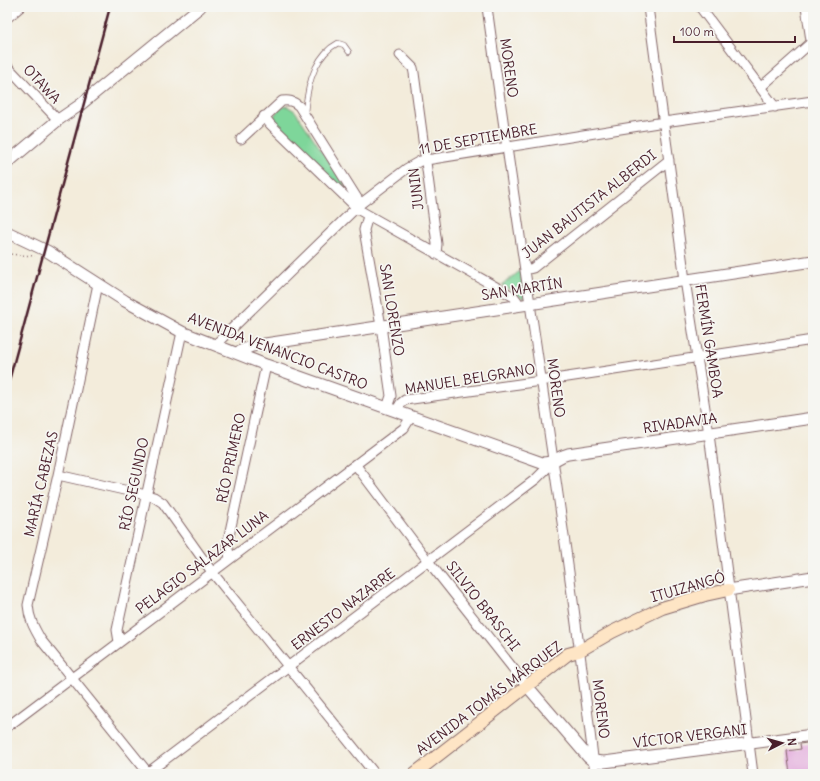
<svg xmlns="http://www.w3.org/2000/svg" width="820" height="781" font-family="Delius,sans-serif">
  <style>
    .green { fill: #7ed69a; stroke: #647a62 }
    .building { fill: #e1a3da }
    .lines { fill: none; stroke-linecap: round; stroke-linejoin: round }
    .service-casing { stroke: #856769; stroke-width: 6 }
    .minor-casing { stroke: #856769; stroke-width: 11 }
    .tertiary-casing { stroke: #856769; stroke-width: 13 }
    .secondary-casing { stroke: #856769; stroke-width: 14 }
    .path { stroke: #856769; stroke-width: 1.5; stroke-dasharray: 1 3; stroke-linecap: butt }
    .service { stroke: #fff; stroke-width: 4.5 }
    .minor { stroke: #fff; stroke-width: 9 }
    .tertiary { stroke: #fff; stroke-width: 11 }
    .secondary { stroke: #fee5c5; stroke-width: 12 }
    .rail { stroke: #4a1f2b; stroke-width: 2.5 }
    .labels { text-anchor: middle; dominant-baseline: central; stroke-width: 3.5; stroke-linejoin: round; paint-order: stroke }
    .street-label { font-size: 14px; fill: #4a1f2b; stroke: #f6f6f2 }
  </style>
  <rect width="100%" height="100%" fill="#f6f6f2"/>
  <filter id="ink" filterUnits="userSpaceOnUse"><feTurbulence type="fractalNoise" baseFrequency=".025" numOctaves="2"/><feDisplacementMap in="SourceGraphic" scale="8" xChannelSelector="R" yChannelSelector="G"/><feConvolveMatrix kernelMatrix="1 2 1 2 8 2 1 2 1" color-interpolation-filters="sRGB"/></filter>
  <filter id="wash" filterUnits="userSpaceOnUse"><feTurbulence type="fractalNoise" baseFrequency=".012" numOctaves="4" result="noise"/><feDisplacementMap in="SourceGraphic" scale="16" xChannelSelector="R" yChannelSelector="G"/><feGaussianBlur stdDeviation="0.9" result="paint"/><feColorMatrix in="noise" values="0 0 0 0 0 0 0 0 0 0 0 0 0 0 0 0 0 1.4 0 .05"/><feComposite in="paint" operator="in"/></filter>
  <g filter="url(#wash)">
    <rect width="100%" height="100%" fill="#f3ecdb"/>
    <path class="green" d="M287,106l8,5 55,81v3h-2l-75,-73c0,-8 6,-15 14,-16z
      M520,271l5,28 -23,-14z"/>
    <g id="blocks">
      <path class="building" d="M813,742v32h-23l-3,-23 14,-2 -1,-5z"/>
    </g>
  </g>
  <g filter="url(#ink)">
    <use href="#blocks" fill-opacity="0" stroke="#856769" stroke-width="1"/>
    <g class="lines">
      <defs>
        <path id="service" d="M305,113c2,-25 8,-57 33,-70l6,2 5,7"/>
        <path id="minor" d="M487,7c35,256 78,511 108,767
          M648,7l37,273 24,154 44,340
          M700,7l75,100
          M7,18l13,-11
          M400,55l13,13 1,5 23,171 -1,10
          M7,66l51,54
          M761,87l52,-46
          M264,116l6,8 89,86 155,87 3,4 1,4
          M241,139l41,-38c7,-1 11,0 17,5l61,97
          M368,216l-4,14 17,96 10,70 -4,12
          M525,270l8,-2 136,-108
          M98,284l-40,191 -30,130c1,14 6,23 13,35l108,134
          M215,345l144,-140 47,-36 14,-8 244,-39 149,-21
          M396,411l5,-8 4,-3 136,-19 272,-41
          M355,464l73,97 99,125
          M58,475l88,20 8,2 9,6 49,69 163,202
          M230,558l-3,-13 39,-180
          M119,642l-2,-12 65,-298
          M7,727l397,-299 7,-11
          M146,774l390,-295 17,-17"/>
        <path id="tertiary" d="M807,7l6,40
          M7,163l51,-43 22,-15 120,-98
          M7,232l40,19 78,50 57,31 84,33 276,98c14,0 14,-6 26,-9l245,-36
          M236,353l16,-7 561,-85
          M728,590l85,-13
          M527,686l61,71 5,4 11,1 209,-27"/>
        <path id="secondary" d="M414,774l154,-120 11,-3 33,-19 50,-24 43,-13 23,-5"/>
      </defs>
      <use href="#service" class="service-casing"/>
      <use href="#minor" class="minor-casing"/>
      <use href="#tertiary" class="tertiary-casing"/>
      <use href="#secondary" class="secondary-casing"/>
      <path class="path" d="M7,254l28,2"/>
      <use href="#service" class="service"/>
      <use href="#minor" class="minor"/>
      <use href="#tertiary" class="tertiary"/>
      <use href="#secondary" class="secondary"/>
      <path class="rail" d="M7,388l103,-381"/>
    </g>
  </g>
  <g class="labels">
    <g class="street-label">
      <text transform="translate(509 68) rotate(82)">MORENO</text>
      <text transform="translate(42 84) rotate(47)">OTAWA</text>
      <text transform="translate(478 139) rotate(-10)">11 DE SEPTIEMBRE</text>
      <text transform="translate(416 189) rotate(-97)">JUNIN</text>
      <text transform="translate(589 204) rotate(-38)">JUAN BAUTISTA ALBERDI</text>
      <text transform="translate(522 289) rotate(-9)">SAN MARTÍN</text>
      <text transform="translate(392 310) rotate(81)">SAN LORENZO</text>
      <text transform="translate(709 341) rotate(81)">FERMÍN GAMBOA</text>
      <text transform="translate(278 351) rotate(21)">AVENIDA VENANCIO CASTRO</text>
      <text transform="translate(470 379) rotate(-9)">MANUEL BELGRANO</text>
      <text transform="translate(556 388) rotate(82)">MORENO</text>
      <text transform="translate(680 423) rotate(-8)">RIVADAVIA</text>
      <text transform="translate(231 458) rotate(-78)">RÍO PRIMERO</text>
      <text transform="translate(41 484) rotate(-77)">MARÍA CABEZAS</text>
      <text transform="translate(134 484) rotate(-78)">RÍO SEGUNDO</text>
      <text transform="translate(202 562) rotate(-37)">PELAGIO SALAZAR LUNA</text>
      <text transform="translate(688 587) rotate(-16)">ITUIZANGÓ</text>
      <text transform="translate(483 606) rotate(52)">SILVIO BRASCHI</text>
      <text transform="translate(343 609) rotate(-37)">ERNESTO NAZARRE</text>
      <text transform="translate(489 698) rotate(-37)">AVENIDA TOMÁS MÁRQUEZ</text>
      <text transform="translate(601 709) rotate(83)">MORENO</text>
      <text transform="translate(690 736) rotate(-7)">VÍCTOR VERGANI</text>
    </g>
  </g>
  <rect width="820" height="781" fill="none" stroke="#f6f6f2" stroke-width="24"/>
  <g transform="translate(782 743) rotate(84)" stroke="#f6f6f2" stroke-width="3" paint-order="stroke">
  <path d="M0-3L7 15L0 10L-7 15Z" fill="#4a1f2b"/>
  <text y="-6" font-size="11" font-weight="bold" text-anchor="middle" fill="#4a1f2b">N</text>
  </g>
  <path d="M674 36v6h121v-6" fill="none" stroke="#4a1f2b" stroke-width="2"/>
  <text x="680" y="36" font-size="12" fill="#4a1f2b" stroke="#f6f6f2" stroke-width="3" paint-order="stroke">100 m</text>
</svg>
